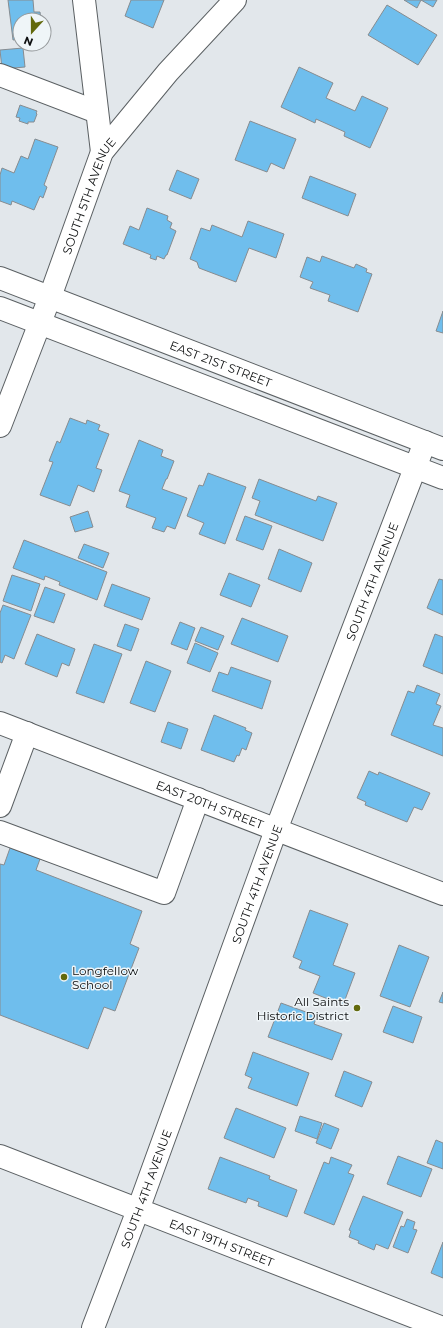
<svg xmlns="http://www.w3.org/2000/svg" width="443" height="1328" font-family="Montserrat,sans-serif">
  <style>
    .building { fill: #6fbeed; stroke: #878c90 }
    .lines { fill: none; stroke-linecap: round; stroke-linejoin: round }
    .minor-casing { stroke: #5b6063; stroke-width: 24 }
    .minor { stroke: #fff; stroke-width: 22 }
    .poi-dot { fill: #62690c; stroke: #eff5f8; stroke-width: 1.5 }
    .labels { text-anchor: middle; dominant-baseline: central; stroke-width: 3; stroke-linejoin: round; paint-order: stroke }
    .street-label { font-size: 12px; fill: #0d0f10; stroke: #eff5f8 }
    .poi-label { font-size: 12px; fill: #0d0f10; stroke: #eff5f8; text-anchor: start }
  </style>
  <rect width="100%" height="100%" fill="#e2e7eb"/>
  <path class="building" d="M8,0h25l1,12h6l1,8h-21v19l-7,1z
    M131,0h33l-11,28 -28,-12z
    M404,0h33l-4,7 -12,-7 -4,8z
    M387,5l50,30 -19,30 -50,-30z
    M23,48l2,19 -23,2 -2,-19z
    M299,67l34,16 -7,15 29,13 7,-15 26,12 -18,40 -26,-12 1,-4 -29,-13 -1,4 -34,-16z
    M20,105l17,6 -1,2 1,1 -3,8h-6v2l-9,-3 1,-3 -4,-1z
    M250,121l46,18 -12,30 -13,-6 -4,9 -32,-12z
    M35,139l23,8 -14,38 3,2 -4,11 -3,-2 -6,14 -22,-9 -1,4 -11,-4v-26l2,-7 12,5 7,-17 7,3z
    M177,170l22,9 -8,20 -22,-9z
    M310,176l46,18 -8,22 -46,-18z
    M147,208l21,8 -1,4 5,3 -2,5 6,3 -9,24h-1l-2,4 -7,-3 -1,4 -6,-2 1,-3 -28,-11 7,-18 9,4z
    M248,221l36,13 -8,24 -27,-10 -13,34 -37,-14 -2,-6 -7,-3 11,-31 9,3 2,-6 30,12z
    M322,256l32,12 2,-4 11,5 -1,3 6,2 -14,38 -30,-11 2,-6 -20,-7 3,-6 -13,-5 7,-20 13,5z
    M443,311v22l-7,-2z
    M70,418l16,6 1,-4 13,5 -2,5 11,4 -13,34 6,2 -8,22 -16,-7 -8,21 -30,-11 13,-33 -4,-1 8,-20 3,2z
    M139,440l24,10 -2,6 13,5 -7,18h-1l-4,10 25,9 -12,31 -8,-3 -3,6 -12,-4 4,-10 -30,-11 4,-12 -11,-4z
    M208,473l38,14 -21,57 -26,-10 5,-11 -17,-7 12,-31 4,1z
    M259,479l57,22 2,-5 19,7 -14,38 -68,-26 5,-14 -8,-3z
    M88,511l5,16 -18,5 -5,-15z
    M245,516l27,10 -9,24 -27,-10z
    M24,540l83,32 -10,28 -38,-15 1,-3 -15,-6 -1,4 -31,-12z
    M84,544l25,9 -6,15 -25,-10z
    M279,549l33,14 -11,29 -33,-13z
    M229,573l31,12 -9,22 -31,-12z
    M12,575l28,9 -9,27 -28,-10z
    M439,579l4,1v35l-16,-7z
    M112,584l38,14 -8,22 -38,-14z
    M45,587l20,7 -11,29 -20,-7z
    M3,605l28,10 -17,44 -9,-4 -3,8 -2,-1v-49z
    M242,618l46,18 -10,26 -47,-18z
    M180,622l15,6 -8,22 -16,-6z
    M125,624l14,5 -8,22 -14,-5z
    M201,627l23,9 -6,14 -23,-9z
    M37,634l38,15 -6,17 -7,-3 -5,14 -32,-13z
    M435,634l8,3v37l-20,-8z
    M195,643l23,10 -8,19 -23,-9z
    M94,644l28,10 -18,49 -28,-10z
    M146,661l25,10 -16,41 -25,-9z
    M231,667l40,14 -9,28 -50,-18 7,-19 9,3z
    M417,685l23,9 -4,10 5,2 -8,19 10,3v28l-52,-21 17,-44 6,2z
    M214,715l32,13 -1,2 7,3 -6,17 -4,-2 -3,8 -2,-1 -3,7 -33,-12z
    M168,722l20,7 -7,20 -20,-7z
    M369,771l9,4 1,-3 51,21 -8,17 -8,-3 -7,15 -42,-17 1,-3 -9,-4z
    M10,848l30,11 -4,11 106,41 -12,33 9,4 -24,63 -11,-4 -16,42 -88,-34v-151l4,1z
    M310,910l38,14 -15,41 22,8 -12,32 -30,-12 7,-17 -21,-8 3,-7 -9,-4z
    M399,945l30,12 -19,50 -30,-11z
    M443,992v11l-4,-1z
    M281,1003l36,13 -3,8 28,10 -10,26 -64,-23z
    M393,1006l29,11 -9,26 -30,-11z
    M253,1052l56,21 -12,33 -49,-18 4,-10 -7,-3z
    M344,1071l28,11 -10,25 -27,-11z
    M236,1108l50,20 -12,30 -50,-20z
    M300,1116l22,7 -5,16 -22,-8z
    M324,1123l15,6 -8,20 -15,-6z
    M436,1140l7,3v26l-16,-6z
    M398,1156l34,13 -11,28 -34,-13z
    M220,1157l50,19 -1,3 28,11 -10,27 -29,-11 1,-4 -11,-4 -2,5 -38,-14z
    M331,1157l21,8 -4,8 6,2 -20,50 -30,-12 20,-51 5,2z
    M363,1196l40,16 -15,37 -12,-5 -2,6 -16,-7 1,-2 -10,-4 2,-6 -2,-1z
    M407,1219l8,3 -2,7 4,1 -9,23 -15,-6 8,-21 3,1z
    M443,1242v36l-12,-5z"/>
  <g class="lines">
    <defs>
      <g id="minor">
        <path d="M84,0l18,152"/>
        <path d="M0,75l97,37"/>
        <path id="s1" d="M0,278l443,171"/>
        <path d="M0,308l443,170"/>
        <path id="s2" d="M0,426l50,-129 52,-145 66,-80 67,-72"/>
        <path id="s3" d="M0,723l443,171"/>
        <path d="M0,806l27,-73"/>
        <path d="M0,832l164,61 34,-94"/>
        <path id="s4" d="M0,1156l443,172"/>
        <path id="s5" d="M93,1328l45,-118 138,-380 149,-388"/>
      </g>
    </defs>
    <use href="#minor" class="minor-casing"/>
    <use href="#minor" class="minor"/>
  </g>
  <g class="poi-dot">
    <circle cx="64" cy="977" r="4"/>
    <circle cx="357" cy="1008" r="4"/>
  </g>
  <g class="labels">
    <g class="street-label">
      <text stroke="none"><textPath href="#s2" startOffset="247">SOUTH 5TH AVENUE</textPath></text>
      <text stroke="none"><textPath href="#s1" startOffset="237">EAST 21ST STREET</textPath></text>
      <text stroke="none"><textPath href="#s5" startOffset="797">SOUTH 4TH AVENUE</textPath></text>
      <text stroke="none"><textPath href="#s3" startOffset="225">EAST 20TH STREET</textPath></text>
      <text stroke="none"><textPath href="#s5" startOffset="473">SOUTH 4TH AVENUE</textPath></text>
      <text stroke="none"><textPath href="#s5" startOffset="149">SOUTH 4TH AVENUE</textPath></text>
      <text stroke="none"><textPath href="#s4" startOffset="238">EAST 19TH STREET</textPath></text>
    </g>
    <g class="poi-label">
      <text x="72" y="970">Longfellow<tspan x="72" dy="14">School</tspan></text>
      <text x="349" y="1001" text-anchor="end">All Saints<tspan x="349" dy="14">Historic District</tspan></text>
    </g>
  </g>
  <g transform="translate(32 32) rotate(201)"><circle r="19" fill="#eff5f8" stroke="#95999b"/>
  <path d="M0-3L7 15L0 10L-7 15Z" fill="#62690c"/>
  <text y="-6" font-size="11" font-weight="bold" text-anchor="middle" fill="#0d0f10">N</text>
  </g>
</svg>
